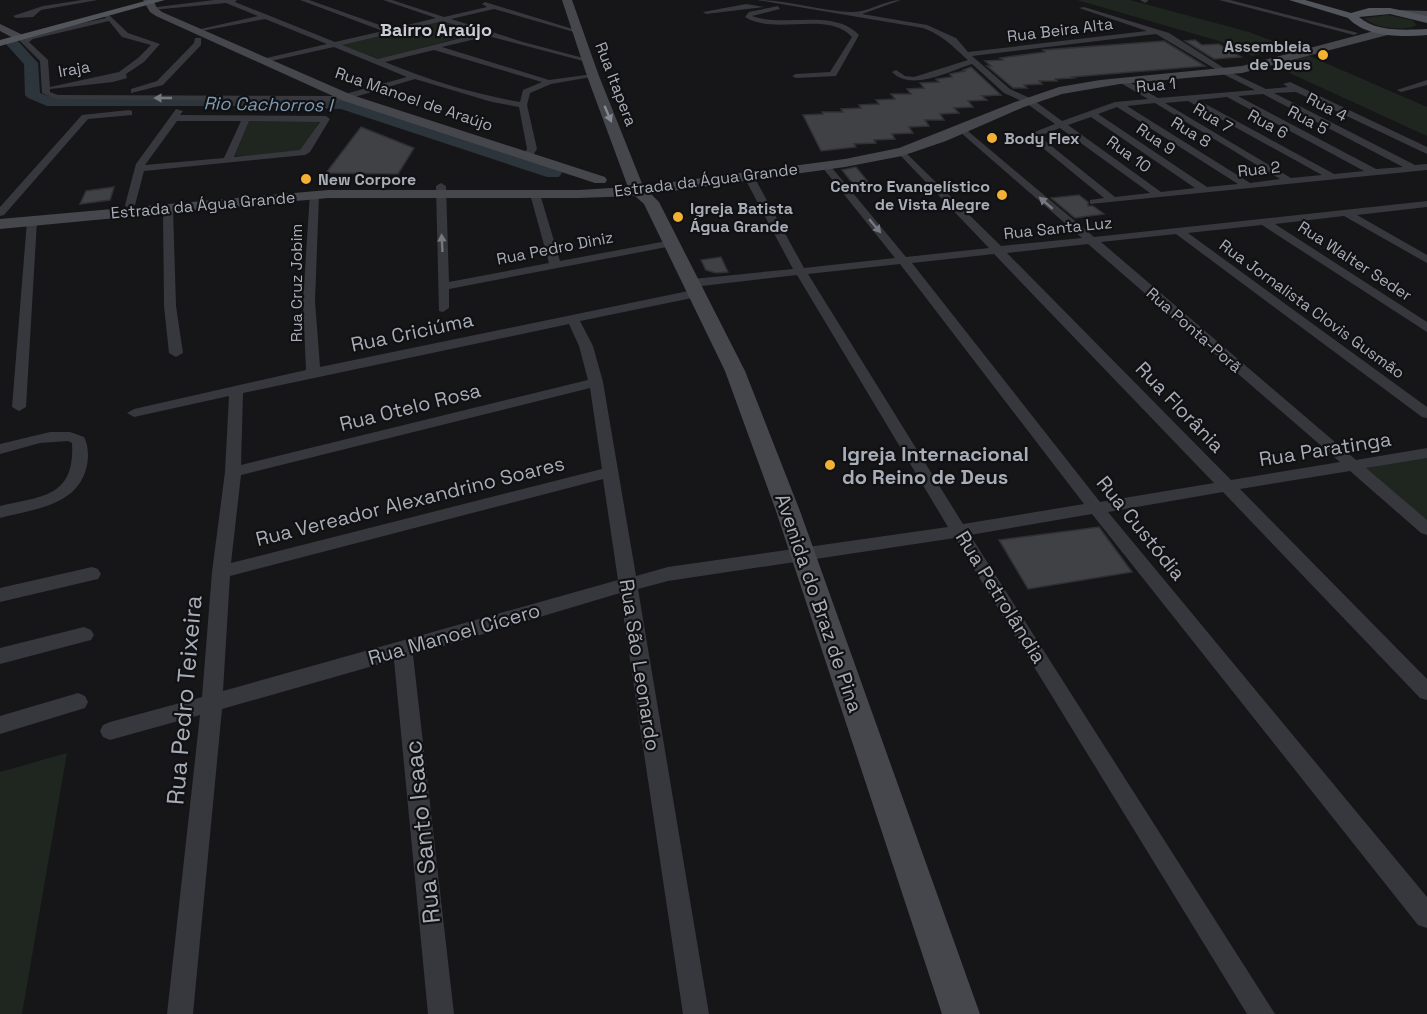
<svg xmlns="http://www.w3.org/2000/svg" width="1427" height="1014" font-family="'Space Grotesk',sans-serif">
  <style>
    .green { fill: #1e261f }
    .lines { fill: none; stroke-linecap: round; stroke-linejoin: round }
    .river { fill: #2c353c; fill-rule: evenodd }
    .building { fill: #404145; stroke: #303034; stroke-width: 1.5 }
    .street { fill: #37383d; fill-rule: evenodd }
    .secondary { fill: #45474d; fill-rule: evenodd }
    .primary { fill: #53555c; fill-rule: evenodd }
    .oneway { fill: #757881 }
    .oneway2 { fill: #858993 }
    .poi-dot { fill: #f2b134; stroke: #111113; stroke-width: 2 }
    .labels { text-anchor: middle; dominant-baseline: central; stroke-width: 4.5; stroke-linejoin: round; paint-order: stroke }
    .far-street-label { font-size: 16px; fill: #a8adb8; stroke: #111113 }
    .far-poi-label { font-size: 16px; font-weight: bold; fill: #a8adb8; stroke: #111113; text-anchor: start }
    .far-neighbourhood-label { font-size: 18px; font-weight: bold; fill: #c9ccd4; stroke: #111113 }
    .far-water-label { font-size: 18px; font-style: italic; fill: #7f9bb3; stroke: #111113 }
    .street-label { font-size: 20px; fill: #a8adb8; stroke: #111113 }
    .poi-label { font-size: 20px; font-weight: bold; fill: #a8adb8; stroke: #111113; text-anchor: start }
    .near-street-label { font-size: 24px; fill: #a8adb8; stroke: #111113 }
  </style>
  <rect width="100%" height="100%" fill="#161618"/>
  <path class="green" d="M1077,0h53l119,32 39,15 -36,9 -33,-15z
    M1388,15l24,5 5,5c-12,7 -43,3 -53,-7z
    M444,20l34,13 -99,26 -39,-14z
    M1307,55l120,52v29l-155,-71z
    M249,120h72l-24,35 -62,1z
    M1427,457v69l-66,-57z
    M67,753l-45,261h-22v-242z"/>
  <g class="lines">
    <path class="river" d="M12,39l5,1 21,23 2,30 9,3h188l106,3 216,70 3,4 -3,4h-12l-206,-68 -104,-3h-190l-19,-8 -3,-3 -1,-31 -19,-21z"/>
  </g>
  <path class="building" d="M1195,40l7,5 17,-1 22,13 -27,2 -29,-18z
    M1164,41l41,25 -133,11 2,1 -19,1 2,2h-18l3,3 -18,1 3,3h-14l-26,-22h4l-6,-5 18,-1 -3,-2 45,-6 -2,-2z
    M971,67l30,28 -19,1 5,4 -19,1 5,6 -19,1 5,5 -19,1 4,6h-19l4,6 -20,1 4,6 -21,1 3,5 -21,1 2,3 -22,1 2,3 -35,4 -18,-36 20,-1 -1,-2h21l-2,-3 20,-1 -2,-3 20,-1 -3,-4 19,-1 -4,-5h20l-4,-5 17,-1 -4,-5 19,-1 -3,-3 16,-2 -2,-3 15,-3 -2,-1z
    M361,127l53,21 -16,26 -72,-1z
    M856,167l13,16 -16,1 -11,-14z
    M114,187l-4,13 -30,4 6,-13z
    M1079,195l9,7v4h5l11,8 -29,4 -24,-20z
    M721,257l7,15 -12,1 -10,-3 -5,-10z
    M1099,527l33,45 -104,17 -29,-49z"/>
  <g class="lines">
    <path class="street" d="M82,0h16l-57,10 -8,7 -17,1 -3,-2 30,-10z
      M214,0h23l-2,2 100,40 48,-11 -83,-31h9l82,29 45,-11 -53,-18h9l52,17 43,-10 -5,-3 3,-2 94,29 -5,1 -80,-23 -43,10 72,23 68,18 -4,2 -99,-26 -46,11 107,33 44,-6 4,2 -46,8 -21,9 -3,12 10,44 -6,9 -3,1 -5,-3 4,-7 -8,-42 -27,-5 -77,-23 -77,23 -281,-3 -15,-6 -2,-32 -23,-23 4,-2 5,2 1,-3 79,-17 -2,-3 3,-2 21,20 32,11 -16,18 -18,12 1,4 -14,4 -63,7v3l8,3 280,1 69,-19 -73,-30 -72,16v-4l65,-15 -62,-25 -69,13v-2l62,-14 -32,-13 -74,7 -3,-2zM109,21l13,16 29,8 -13,13 -19,14 -69,15 -2,-27 -19,-18 4,-3zM443,21l38,12 -103,26 -36,-14zM434,50l108,32 -19,8 -3,12c-46,-8 -92,-22 -135,-40z
      M757,0c32,0 62,11 94,12 17,1 33,-12 50,-12l-39,14 65,11 29,13 12,14 179,-21 -68,-23 5,-1 85,26 55,35 -7,2 -61,-36 -184,22 38,33 22,10 30,22 53,-19 33,-3 -29,-17 -1,-2 4,-2 36,20 97,-8 -32,-16 -1,-2 4,-2 40,19 22,-2 -5,-3 7,-2 137,65v7l-131,-62 -22,1 141,72 12,-1v6l-337,34v-4l14,-2 -77,-63 28,-11 -29,-21 -22,-10 -32,-29c-22,7 -61,28 -80,8l4,-2 9,6 9,1 54,-17c-16,-14 -24,-24 -45,-32zM1263,94l140,73 -27,2 -138,-73zM1227,97l137,74 -30,3 -136,-74zM1188,101l134,74 -31,3 -126,-75zM1155,103l125,76 -30,4 -123,-77zM1117,107l121,77 -31,3 -109,-73zM1091,117l104,71 -34,4 -93,-67zM1060,128l90,65 -35,4 -76,-61z
      M1140,0h8v1l-3,2z
      M1219,0h11l128,33 -4,2z
      M746,4l18,3 -58,7 -3,-2z
      M778,6l2,3 -28,7c33,12 81,-8 107,19l-23,41 -40,2 -4,-2 4,-2 34,-2 22,-35c-24,-27 -77,-1 -107,-20l4,-5z
      M195,38h6v7l-38,40 -32,8v-4l26,-8 37,-38z
      M1427,80v5l-26,7 -4,-2z
      M176,109l7,2 -3,4 146,1 4,3 -20,33 -5,3 -161,16 -9,34 -9,2 -1,-2 11,-41zM177,121h64l-17,37 -79,7zM249,121l71,1 -20,28 -66,7z
      M129,110l3,1v4l-44,4 -84,96 -4,1v-9l82,-92z
      M963,127l131,110 333,-36v6l-70,8 70,40v8l-83,-47 -69,8 152,98v10l-165,-107 -74,8 239,174v11l-5,-1 -246,-183 -75,8 255,218 71,-12v10l-61,10 61,52v15l-6,-2 -71,-62 -110,18 187,190v21l-7,-2 -197,-206 -115,20 319,385v31l-9,-3 -326,-411 -122,21 305,479h-28l-292,-476 -287,43 -30,8 71,425h-26l-63,-421 -207,62 41,359h-26l-34,-354 -172,49 -29,305h-26l33,-299 -90,25 -7,-3 -3,-6 3,-6 7,-3 92,-25 10,-125 13,-100 4,-76 -95,21 -7,-4 7,-4 172,-39 -3,-69 7,-108 9,2 -4,106 5,66 378,-78 4,1v6l-122,25 13,25 10,36 33,194 32,-9 280,-40 -151,-252 -104,12 -6,-4 6,-4 100,-10 -50,-94 5,-3 5,3 51,93 91,-10 -73,-91 -2,-2 5,-3 3,1 78,94 83,-9 -90,-94v-4l3,-1 99,97 81,-8 -122,-106 -1,-2zM1088,244l252,218 -109,18 -224,-227zM994,254l220,229 -114,19 -188,-239zM900,264l184,240 -121,20 -155,-250zM569,324l10,22 9,34 -347,85 2,-72zM590,388l12,81 -371,94 10,-88zM603,479l15,101 -395,111 7,-115z
      M441,183l5,3 3,96 100,-19 -19,-69 5,-3 5,3 20,67 112,-21 6,3 -6,3 -223,43v19l-6,4 -4,-1 -3,-125z
      M168,206l5,3 3,97 7,47 -7,4 -7,-4 -5,-47 -1,-97z
      M32,218l5,3 -11,186 -7,4 -7,-4 15,-186z
      M50,432h20l14,5c4,7 5,19 3,28 -8,41 -53,44 -87,53v-12c43,-10 75,-9 72,-63l-4,-2 -28,2 -40,11v-10z
      M92,567l6,2 3,5 -3,5 -98,23v-14z
      M84,627l7,3 3,5 -3,5 -91,24v-16z
      M78,693l7,3 3,6 -3,6 -85,26v-18z"/>
    <path class="secondary" d="M143,0h10l4,8 5,4 190,83 253,82 2,3 -2,3h-10l-251,-82 -188,-85 -6,-4z
      M562,0h10l27,76 44,110 202,-27 54,-11 116,-46 44,-15 41,-7 142,-14 132,-35 20,-2 5,3 -157,41 -122,11 -58,10 -38,13 -78,34 -44,15 -57,11 -194,27 8,8 86,169 55,140 180,503h-38l-166,-503 -51,-140 -81,-167 -9,-8 -56,2h-251l-328,31v-10l328,-29h251l49,-3 -41,-111z
      M1397,10l30,1v6l-33,-2v-4z
      M0,24l25,12 1,2 -9,2 -17,-9z"/>
    <path class="primary" d="M149,0h16l-165,46v-6z
      M1289,0h16l46,13 18,-5h21l37,8v7l-37,-9 -31,3c17,15 46,13 68,12v6c-25,2 -60,3 -79,-17z"/>
  </g>
  <defs><path id="oneway-solid" d="M-6-.8H1V-3.2L6.5 0L1 3.2V.8H-6Z" transform="scale(1.5)"/></defs>
  <g class="oneway">
    <use href="#oneway-solid" transform="translate(163 98) rotate(-180)"/>
    <use href="#oneway-solid" transform="translate(1046 203) rotate(-139)"/>
    <use href="#oneway-solid" transform="translate(875 226) rotate(50)"/>
    <use href="#oneway-solid" transform="translate(442 243) rotate(-93)"/>
  </g>
  <use class="oneway2" href="#oneway-solid" transform="translate(608 114) rotate(67)"/>
  <g class="poi-dot">
    <circle cx="1323" cy="55" r="6"/>
    <circle cx="992" cy="138" r="6"/>
    <circle cx="306" cy="179" r="6"/>
    <circle cx="1002" cy="195" r="6"/>
    <circle cx="678" cy="217" r="6"/>
    <circle cx="830" cy="465" r="6"/>
  </g>
  <g class="labels">
    <g class="far-street-label">
      <text transform="translate(1060 30) rotate(-7)">Rua Beira Alta</text>
      <text transform="translate(74 69) rotate(-10)">Iraja</text>
      <text transform="translate(616 84) rotate(69)">Rua Itapera</text>
      <text transform="translate(1156 85) rotate(-5)">Rua 1</text>
      <text transform="translate(414 99) rotate(19)">Rua Manoel de Araújo</text>
      <text transform="translate(1327 107) rotate(27)">Rua 4</text>
      <text transform="translate(1213 118) rotate(31)">Rua 7</text>
      <text transform="translate(1308 120) rotate(28)">Rua 5</text>
      <text transform="translate(1268 124) rotate(29)">Rua 6</text>
      <text transform="translate(1191 132) rotate(32)">Rua 8</text>
      <text transform="translate(1156 139) rotate(34)">Rua 9</text>
      <text transform="translate(1129 154) rotate(36)">Rua 10</text>
      <text transform="translate(1259 169) rotate(-6)">Rua 2</text>
      <text transform="translate(706 180) rotate(-7)">Estrada da Água Grande</text>
      <text transform="translate(203 205) rotate(-5)">Estrada da Água Grande</text>
      <text transform="translate(1058 228) rotate(-6)">Rua Santa Luz</text>
      <text transform="translate(555 248) rotate(-11)">Rua Pedro Diniz</text>
      <text transform="translate(1355 261) rotate(33)">Rua Walter Seder</text>
      <text transform="translate(296 283) rotate(-90)">Rua Cruz Jobim</text>
      <text transform="translate(1312 309) rotate(36)">Rua Jornalista Clovis Gusmão</text>
      <text transform="translate(1194 330) rotate(41)">Rua Ponta-Porã</text>
    </g>
    <g class="far-poi-label">
      <text x="1311" y="46" text-anchor="end">Assembleia<tspan x="1311" dy="18">de Deus</tspan></text>
      <text x="1004" y="138">Body Flex</text>
      <text x="318" y="179">New Corpore</text>
      <text x="990" y="186" text-anchor="end">Centro Evangelístico<tspan x="990" dy="18">de Vista Alegre</tspan></text>
      <text x="690" y="208">Igreja Batista<tspan x="690" dy="18">Água Grande</tspan></text>
    </g>
    <g class="far-neighbourhood-label">
      <text x="436" y="29">Bairro Araújo</text>
    </g>
    <g class="far-water-label">
      <text transform="translate(268 104) rotate(1)">Rio Cachorros I</text>
    </g>
    <g class="street-label">
      <text transform="translate(412 332) rotate(-12)">Rua Criciúma</text>
      <text transform="translate(410 407) rotate(-14)">Rua Otelo Rosa</text>
      <text transform="translate(1180 407) rotate(46)">Rua Florânia</text>
      <text transform="translate(1325 449) rotate(-9)">Rua Paratinga</text>
      <text transform="translate(410 501) rotate(-14)">Rua Vereador Alexandrino Soares</text>
      <text transform="translate(1141 528) rotate(51)">Rua Custódia</text>
      <text transform="translate(1001 597) rotate(58)">Rua Petrolândia</text>
      <text transform="translate(819 603) rotate(71)">Avenida do Braz de Pina</text>
      <text transform="translate(454 634) rotate(-16)">Rua Manoel Cícero</text>
      <text transform="translate(640 665) rotate(81)">Rua São Leonardo</text>
    </g>
    <g class="poi-label">
      <text x="842" y="454">Igreja Internacional<tspan x="842" dy="23">do Reino de Deus</tspan></text>
    </g>
    <g class="near-street-label">
      <text transform="translate(184 700) rotate(-85)">Rua Pedro Teixeira</text>
      <text transform="translate(422 832) rotate(-96)">Rua Santo Isaac</text>
    </g>
  </g>
</svg>
